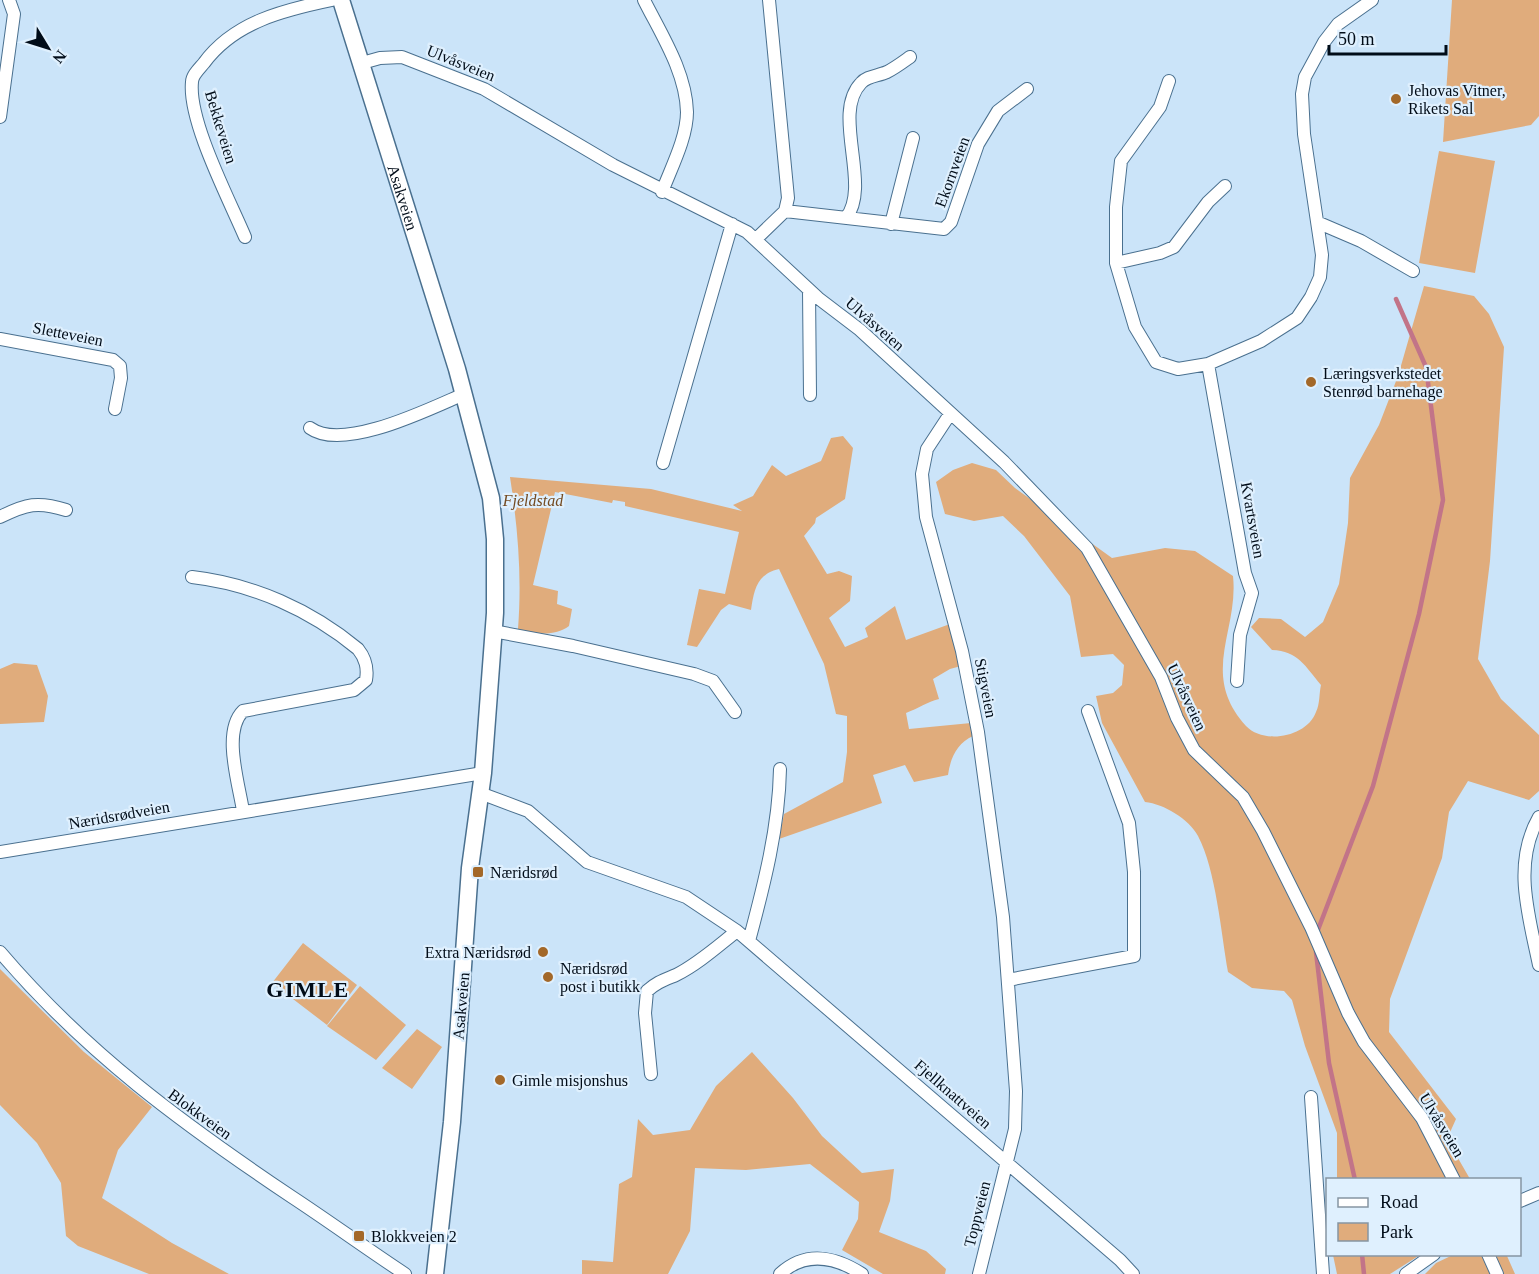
<svg xmlns="http://www.w3.org/2000/svg" width="1539" height="1274" font-family="Georgia,serif">
  <style>
    .green { fill: #e0ac7c }
    .lines { fill: none; stroke-linecap: round; stroke-linejoin: round }
    .stream { stroke: #c27488; stroke-width: 4.5 }
    .minor-casing { stroke: #4a708f; stroke-width: 14 }
    .secondary-casing { stroke: #4a708f; stroke-width: 19 }
    .minor { stroke: #fff; stroke-width: 12 }
    .secondary { stroke: #fff; stroke-width: 16 }
    .poi-dot { fill: #a36829; stroke: #dff0fe; stroke-width: 2 }
    .labels { text-anchor: middle; dominant-baseline: central; stroke-width: 4.5; stroke-linejoin: round; paint-order: stroke }
    .street-label { font-size: 16px; fill: #010c18; stroke: #dff0fe }
    .poi-label { font-size: 16px; fill: #010c18; stroke: #dff0fe; text-anchor: start }
    .park-label { font-size: 16px; font-style: italic; fill: #744b22; stroke: #dff0fe }
    .district-label { font-size: 22px; font-weight: bold; letter-spacing: 1.5px; fill: #010c18; stroke: #dff0fe }
  </style>
  <rect width="100%" height="100%" fill="#cbe4f9"/>
  <path class="green" d="M1452,0h87v116l-8,9 -88,17z
    M1439,151l56,10 -20,112 -56,-10z
    M1424,286l50,10 15,18 15,33 -14,214 -12,98 23,40 38,36v56l-10,9 -61,-19 -19,31 -7,46 -52,141 -1,33 67,87 -9,20 23,40h-133v-46l-32,-87 -13,-46 -8,-9 -32,-3 -24,-16c-7,-39 -12,-102 -30,-136 -9,-17 -34,-32 -53,-34l-43,-79 -6,-27 17,-3 9,-8 2,-20 -11,-11 -32,3 -11,-61 -46,-60 -21,-20 -29,5 -29,-7 -9,-32 17,-12 19,-7 24,7 19,18 97,70 53,-10 30,3 38,25c6,55 -34,98 13,150 18,19 61,11 70,-14 4,-8 3,-19 5,-27 -16,-19 -23,-34 -49,-35l-21,-23 8,-9 22,1 24,18 18,-15 16,-38 9,-61 2,-45 29,-53 19,-49z
    M843,436l10,12 -8,51 -29,19 -1,5 -11,13 23,38 12,-3 13,5 -2,25 -21,17 16,29 23,-10 -3,-9 30,-22 11,34 44,-16 11,42 -11,3 -17,10 6,20c-12,3 -20,9 -33,14l3,16 62,-6 2,13c-16,7 -23,23 -25,39l-34,7 -9,-17 -32,10 9,28 -103,36 5,-25 59,-32 4,-30v-36l-11,-2 -12,-50 -45,-95c-22,5 -25,21 -28,41l-22,-6 -8,6 -24,37 -10,-2 12,-56 26,5 14,-62 -114,-26v-4l-12,-2 -1,3 -57,-11 -22,93 25,6 -1,13 15,5 -3,17c-15,11 -34,8 -51,3 4,-52 0,-100 -8,-152l141,12 91,22 -9,-6 20,-9 19,-31 14,11 35,-15 10,-23z
    M14,663l23,2 11,31 -4,26 -44,2v-55z
    M303,943l54,42 -30,40 -55,-42z
    M0,969l84,83 68,55 -34,43 -16,48 70,45 57,31h-80l-71,-28 -12,-10 -5,-53 -24,-40 -37,-38z
    M360,986l46,39 -30,35 -49,-34z
    M417,1029l25,18 -30,42 -30,-21z
    M752,1052l41,46 29,38 40,37 32,-4 -4,32 -11,31 47,19 20,18 -1,5h-62l-41,-24 16,-31 1,-17 -49,-38 -64,6 -51,-2 -5,63 -22,43h-86v-14l31,2 6,-78 13,-7 6,-58 15,16 37,-5 26,-44z
    M1455,1254l52,2 8,18h-90l11,-11z
    M1333,1255v-1l87,1 -30,19h-53z"/>
  <g class="lines">
    <path class="stream" d="M1316,935l57,-149 46,-172 24,-114 -17,-133 -30,-68
      M1316,952l13,111 26,117
      M1362,1254l2,20"/>
    <defs>
      <path id="minor" d="M644,0c17,34 42,72 43,112 0,26 -16,56 -25,80
        M362,63l18,-5 22,-1 82,32 129,76 134,67 71,66 42,32 144,132 83,86 74,129 16,41 17,32 49,47 20,34 48,96 37,86 16,29 58,76 32,62
        M1169,81l-9,26 -39,54 -5,46v56l19,64 21,35 22,7 30,-5 53,-23 36,-23 14,-21 9,-20 2,-22 -18,-121 -2,-40 3,-17 19,-35 14,-18 34,-24
        M0,117l14,-103 -5,-14
        M785,211l159,18 7,-7 27,-78 20,-33 29,-22
        M846,218c26,-33 -15,-104 15,-135 6,-7 17,-7 26,-11 8,-4 16,-10 23,-15
        M1319,223l42,18 52,30
        M891,224l22,-86
        M245,237c-16,-38 -57,-116 -53,-155 0,-7 8,-14 12,-19 30,-41 80,-53 128,-63
        M756,239l29,-28 3,-13 -19,-198
        M1116,263l44,-10 14,-6 34,-45 17,-16
        M809,290l1,105
        M0,339l113,21 7,6 1,12 -6,31
        M1208,364l37,209 7,20 -12,42 -3,46
        M950,414l-23,35 -5,25 4,43 36,134 16,81 25,185 13,174 -1,38 -36,145
        M310,428c33,24 119,-19 154,-34
        M663,463l69,-239
        M0,517c26,-13 38,-16 66,-7
        M192,577c61,7 119,33 166,72 8,10 10,19 8,31l-12,10 -111,21c-21,21 -4,73 0,100
        M493,631l80,15 121,28 19,7 22,31
        M480,793l48,18 59,51 99,35 51,34 383,329 13,14
        M1539,817c-27,47 -10,99 0,148
        M0,852l483,-79
        M749,941c15,-56 30,-114 31,-172
        M0,952c86,101 183,172 292,245 38,25 75,52 113,77
        M1008,980l126,-24v-84l-5,-49 -41,-112
        M651,1074l-6,-61 2,-22c10,-9 17,-11 29,-16 22,-11 42,-29 61,-44
        M1311,1097l12,177
        M1520,1201l19,-8
        M1488,1254l9,20
        M780,1274c25,-23 54,-18 82,0
        M1406,1274l28,-20"/>
      <g id="secondary">
        <path id="s1" d="M341,0l116,369 34,129 4,41v74l-12,160 -13,95 -18,254 -17,152"/>
      </g>
    </defs>
    <use href="#minor" class="minor-casing"/>
    <use href="#secondary" class="secondary-casing"/>
    <use href="#minor" class="minor"/>
    <use href="#secondary" class="secondary"/>
  </g>
  <g class="poi-dot">
    <circle cx="1396" cy="99" r="6"/>
    <circle cx="1311" cy="382" r="6"/>
    <rect x="472" y="866" width="12" height="12" rx="3"/>
    <circle cx="543" cy="952" r="6"/>
    <circle cx="548" cy="977" r="6"/>
    <circle cx="500" cy="1080" r="6"/>
    <rect x="353" y="1230" width="12" height="12" rx="3"/>
  </g>
  <g class="labels">
    <g class="street-label">
      <text transform="translate(461 63) rotate(22)">Ulvåsveien</text>
      <text transform="translate(221 127) rotate(73)">Bekkeveien</text>
      <text transform="translate(952 172) rotate(-70)">Ekornveien</text>
      <text stroke="none"><textPath href="#s1" startOffset="207">Asakveien</textPath></text>
      <text transform="translate(875 324) rotate(41)">Ulvåsveien</text>
      <text transform="translate(68 334) rotate(11)">Sletteveien</text>
      <text transform="translate(1253 520) rotate(80)">Kvartsveien</text>
      <text transform="translate(986 688) rotate(79)">Stigveien</text>
      <text transform="translate(1187 697) rotate(65)">Ulvåsveien</text>
      <text transform="translate(119 815) rotate(-10)">Næridsrødveien</text>
      <text transform="translate(461 1006) rotate(-85)">Asakveien</text>
      <text transform="translate(953 1094) rotate(41)">Fjellknattveien</text>
      <text transform="translate(200 1114) rotate(36)">Blokkveien</text>
      <text transform="translate(1442 1125) rotate(59)">Ulvåsveien</text>
      <text transform="translate(977 1214) rotate(-76)">Toppveien</text>
    </g>
    <g class="poi-label">
      <text x="1408" y="90">Jehovas Vitner,<tspan x="1408" dy="18">Rikets Sal</tspan></text>
      <text x="1323" y="373">Læringsverkstedet<tspan x="1323" dy="18">Stenrød barnehage</tspan></text>
      <text x="490" y="872">Næridsrød</text>
      <text x="531" y="952" text-anchor="end">Extra Næridsrød</text>
      <text x="560" y="968">Næridsrød<tspan x="560" dy="18">post i butikk</tspan></text>
      <text x="512" y="1080">Gimle misjonshus</text>
      <text x="371" y="1236">Blokkveien 2</text>
    </g>
    <g class="park-label">
      <text x="533" y="500">Fjeldstad</text>
    </g>
    <g class="district-label">
      <text x="308" y="989">GIMLE</text>
    </g>
  </g>
  <rect x="1326" y="1178" width="195" height="78" fill="#dff0fe" stroke="#8695a2" stroke-width="1.5"/>
  <rect x="1338" y="1198" width="30" height="9" fill="#ffffff" stroke="#8695a2" stroke-width="1.5"/>
  <text x="1380" y="1208" font-size="18" fill="#010c18">Road</text>
  <rect x="1338" y="1223" width="30" height="18" fill="#e0ac7c" stroke="#8695a2" stroke-width="1.5"/>
  <text x="1380" y="1238" font-size="18" fill="#010c18">Park</text>
  <g transform="translate(48 48) rotate(128)" stroke="#dff0fe" stroke-width="4.5" paint-order="stroke">
  <path d="M0-4.5L10 22L0 15L-10 22Z" fill="#010c18"/>
  <text y="-9" font-size="16" font-weight="bold" text-anchor="middle" fill="#010c18">N</text>
  </g>
  <path d="M1329 45v9h117v-9" fill="none" stroke="#010c18" stroke-width="3"/>
  <text x="1338" y="45" font-size="18" fill="#010c18" stroke="#dff0fe" stroke-width="4.5" paint-order="stroke">50 m</text>
</svg>
